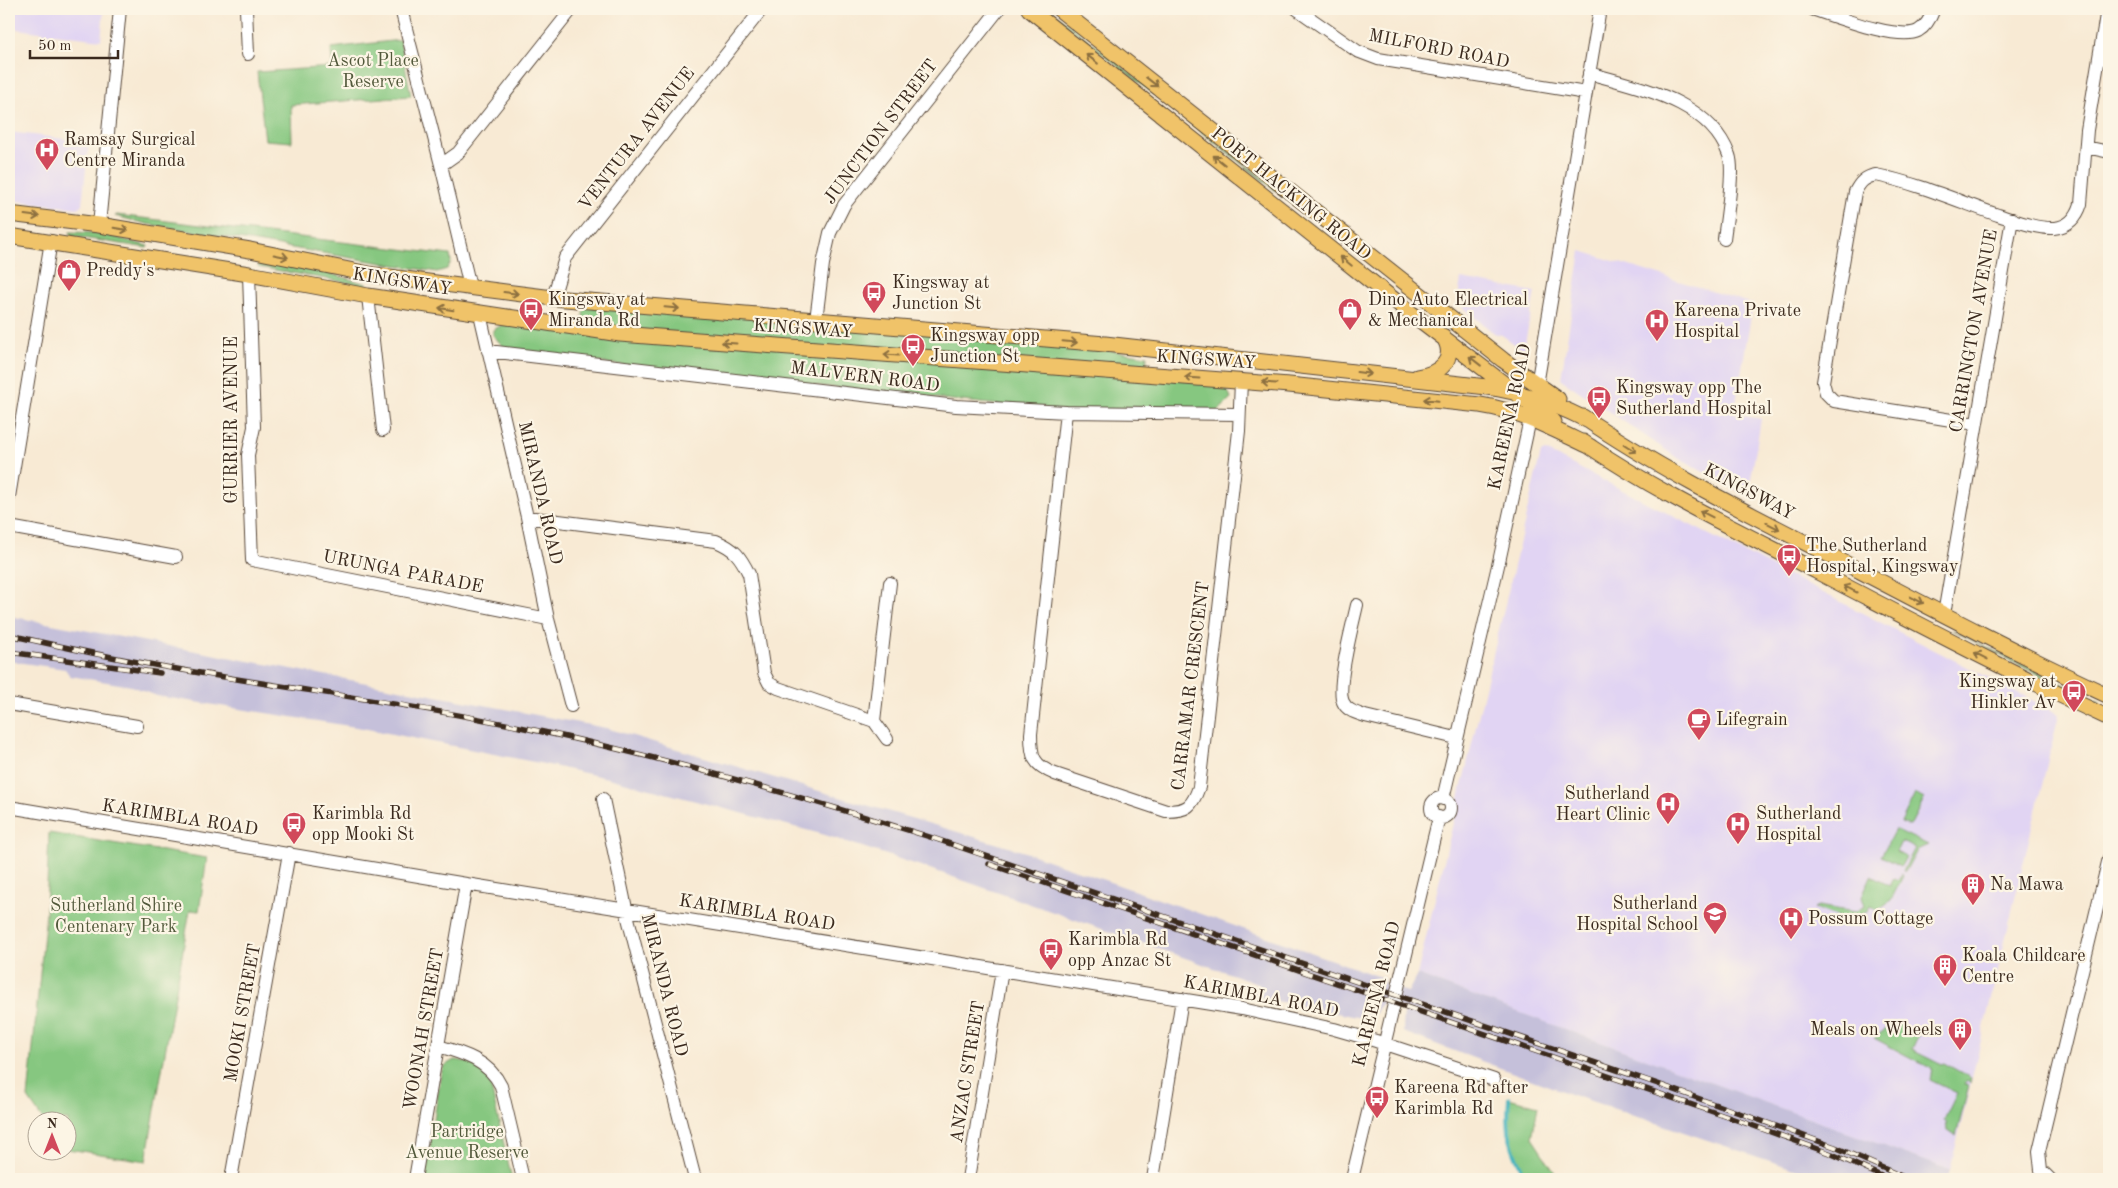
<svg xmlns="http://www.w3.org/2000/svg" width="2118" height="1188" font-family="'Old Standard TT',serif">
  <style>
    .built { fill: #e1d4f3 }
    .industrial { fill: #c5c0da }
    .green { fill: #86c780; stroke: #60784f }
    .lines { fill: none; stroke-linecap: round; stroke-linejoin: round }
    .stream { stroke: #43b2be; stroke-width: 4 }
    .minor-casing { stroke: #574739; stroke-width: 14 }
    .major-casing { stroke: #574739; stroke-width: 17 }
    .minor { stroke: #fff; stroke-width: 12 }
    .major { stroke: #f0c369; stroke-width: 15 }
    .rail-casing { stroke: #3b2a1e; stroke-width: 5.5 }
    .rail { stroke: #fcf5e5; stroke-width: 4; stroke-dasharray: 11; stroke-linecap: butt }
    .oneway { stroke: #8c6f40 }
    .labels { text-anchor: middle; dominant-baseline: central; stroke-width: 4.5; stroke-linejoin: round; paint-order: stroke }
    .street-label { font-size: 18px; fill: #3b2a1e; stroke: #fcf5e5 }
    .park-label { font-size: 18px; fill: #52593b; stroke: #fcf5e5 }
    .poi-label { font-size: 18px; fill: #3b2a1e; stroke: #fcf5e5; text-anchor: start }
  </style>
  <rect width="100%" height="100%" fill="#fcf5e5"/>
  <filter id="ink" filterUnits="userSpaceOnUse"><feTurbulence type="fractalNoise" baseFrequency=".02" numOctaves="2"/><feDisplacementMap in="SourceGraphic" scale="10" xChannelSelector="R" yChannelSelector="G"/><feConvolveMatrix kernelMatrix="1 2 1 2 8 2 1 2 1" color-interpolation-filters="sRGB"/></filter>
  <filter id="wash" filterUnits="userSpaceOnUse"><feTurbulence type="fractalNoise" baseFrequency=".0096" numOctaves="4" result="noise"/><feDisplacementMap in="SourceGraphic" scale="20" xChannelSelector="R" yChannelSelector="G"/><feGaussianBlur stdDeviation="1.12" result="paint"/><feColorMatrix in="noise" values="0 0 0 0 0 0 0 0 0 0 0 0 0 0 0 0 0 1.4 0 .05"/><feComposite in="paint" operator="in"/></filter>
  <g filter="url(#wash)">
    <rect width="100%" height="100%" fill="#f8ead4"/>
    <path class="built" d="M9,9h95l-3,31 -92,-12z
      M9,132l80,10 -7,62 -4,4 -69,-8z
      M1581,251l172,53 -19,110 27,5 -13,77 -72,-39 -115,-78z
      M1461,279l74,13 -11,56 -3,1 -19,-14 -8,-2 -37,-30z
      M1546,451l513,263 -109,456 -533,-195 124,-522z"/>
    <path class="industrial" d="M9,616l597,112 416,123 361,127 2,7 23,7 9,-17 533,195 -2,7 3,2h-127l-254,-85 -167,-62 1,-22 -22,-8 -6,11 -10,6 -118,-24 12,-11 -333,-116 -102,-33 -213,-56 -68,-15 -182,-36 -205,-32 -26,-10 -61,-10 -5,-7 -56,-8z"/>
    <path class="green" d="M1046,9h4l256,204 -1,1z
      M400,40l11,56 -120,9 1,37 -27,-2 -8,-68 75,-5 -1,-19z
      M117,215l333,40 1,7 -4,7 -10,3 -290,-48 -32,-8z
      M70,232l29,1 49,13 -1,2 -77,-12z
      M259,264c37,-1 73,10 108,20v2l-109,-19z
      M584,301l451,38 112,17 -1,18c14,1 57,2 67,6 8,3 17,11 18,19l-15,14 -150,-1 -557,-59 -16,-18v-5l20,-11 131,16 -61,-16z
      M1952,630l148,72v1l-50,-22z
      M1915,794l9,5 -14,27 -9,-3z
      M1895,829l33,16 -11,5 -12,22 -2,-1 12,-23 -14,-6 -5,10 10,5 -5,9 -20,-10z
      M49,833l158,25 -8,53 -9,-1 -44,251 -78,-12v-29h-25l-15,-22 18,-186z
      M1901,874l2,2 -12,24 -13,10 -8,-4 -3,6 -20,8 -33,-12 4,-2 37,6 10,-6 -3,-9 9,-21 19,10 4,-8 4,2z
      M1895,1022l23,11 1,2 -7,15 28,14 4,-1 27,15 -1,5 -3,-2 -2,3 4,2 -13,50 -9,-5 -1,-10 -2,-1 13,-27 -27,-13 2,-11 -58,-31z
      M454,1060c15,0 29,9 36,23l22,96h-87l16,-106 3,-7z
      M1509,1098l29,8 -6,32 25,38 8,3h-38c-17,-32 -21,-45 -18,-81z"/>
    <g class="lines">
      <path class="stream" d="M1509,1098c-3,35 1,50 18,81"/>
    </g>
  </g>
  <g filter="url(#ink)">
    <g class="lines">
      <defs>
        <path id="minor" d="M246,9l2,45
          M401,9l40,156 29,122
          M1297,9l60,42 21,8 208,34
          M1812,9c22,7 86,32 106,22 9,-5 13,-14 16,-22
          M1589,73c50,15 120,27 140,82 6,16 -3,66 -5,84
          M2086,147l23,5
          M441,165l17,-12 114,-144
          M99,225l21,-216
          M249,274l5,153 -6,28 4,105 296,59
          M368,296l15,134
          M553,298l12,-40 197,-249
          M480,314l47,203 21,102 23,87
          M816,320l7,-56 7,-31 14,-28 155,-196
          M488,351l468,55 110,6 173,2
          M1537,385l63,-376
          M1066,412l-35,322c0,23 2,31 24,40l111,37c21,0 26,-4 33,-24l40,-356 2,-50
          M1976,424l-142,-23 -8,-8 -3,-11 32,-190c5,-10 10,-15 21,-17 40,8 82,26 122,40 16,5 38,14 56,13 14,-1 23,-11 27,-24l6,-74 20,-121
          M9,497l42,-256
          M527,517l189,24c19,8 24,15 33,33l15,99 5,10 9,5 96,33
          M9,527l167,30
          M1357,605c-4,18 -21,82 -14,97 4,9 14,11 22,14l91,22
          M1944,614l68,-395
          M9,704l128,22
          M887,739l-13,-18 16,-138
          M1431 808a10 10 0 1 1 20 0a10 10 0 1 1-20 0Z
          M603,799l25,119 67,261
          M1443,799l57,-242 30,-138
          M9,807l457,77 776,125 92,20 42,12 118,39
          M438,1046c25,7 51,15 63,40l22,93
          M231,1179l58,-326
          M415,1179l51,-295
          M968,1179l34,-209
          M1153,1179l29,-180
          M1352,1179l87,-362
          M2050,1179l-9,-9 -2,-19 70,-293"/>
        <path id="major" d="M1029,9l374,298 151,115
          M1059,9l444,351 55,39
          M9,214l90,11 151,25 124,25 179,23 552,46 382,43c37,5 69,17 102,34
          M9,236l240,38 119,22 252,38 669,51 191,20c40,6 75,25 111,42
          M1417,377c23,-3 41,-18 26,-41
          M1583,417c81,55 169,98 256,143 90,47 179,94 270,136
          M1583,442c75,51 156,89 235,130 97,50 193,101 291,146"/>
      </defs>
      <use href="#minor" class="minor-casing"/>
      <use href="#major" class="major-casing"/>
      <use href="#minor" class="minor"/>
      <use href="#major" class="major"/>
      <defs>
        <path id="rail" d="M9,635c46,10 93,21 140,29 123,23 248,37 371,63 139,29 277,68 413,111l725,246 177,63 73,32
          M9,652l151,21
          M989,864l765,262 78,28 56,25"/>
      </defs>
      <use href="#rail" class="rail-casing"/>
      <use href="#rail" class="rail"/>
    </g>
    <defs><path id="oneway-shaft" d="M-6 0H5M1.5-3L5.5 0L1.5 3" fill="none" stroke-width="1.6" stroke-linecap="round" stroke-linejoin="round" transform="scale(1.25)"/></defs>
    <g class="oneway">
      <use href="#oneway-shaft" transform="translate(1092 59) rotate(-142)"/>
      <use href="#oneway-shaft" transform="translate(1152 82) rotate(38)"/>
      <use href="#oneway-shaft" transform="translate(1219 160) rotate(-141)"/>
      <use href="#oneway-shaft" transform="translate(32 216) rotate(7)"/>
      <use href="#oneway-shaft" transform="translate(121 229) rotate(9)"/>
      <use href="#oneway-shaft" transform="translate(281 256) rotate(11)"/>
      <use href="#oneway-shaft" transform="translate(1346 261) rotate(-141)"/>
      <use href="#oneway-shaft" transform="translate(511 293) rotate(7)"/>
      <use href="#oneway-shaft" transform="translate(672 308) rotate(5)"/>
      <use href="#oneway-shaft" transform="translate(446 309) rotate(-171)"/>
      <use href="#oneway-shaft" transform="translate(1070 342) rotate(5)"/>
      <use href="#oneway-shaft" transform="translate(729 343) rotate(-176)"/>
      <use href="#oneway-shaft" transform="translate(891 355) rotate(-176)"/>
      <use href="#oneway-shaft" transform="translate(1475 361) rotate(-142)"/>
      <use href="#oneway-shaft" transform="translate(1364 373) rotate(7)"/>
      <use href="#oneway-shaft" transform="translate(1192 378) rotate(-176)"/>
      <use href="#oneway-shaft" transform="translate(1269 383) rotate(-176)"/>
      <use href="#oneway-shaft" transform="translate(1431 400) rotate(-174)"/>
      <use href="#oneway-shaft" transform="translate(1630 448) rotate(32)"/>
      <use href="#oneway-shaft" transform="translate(1706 514) rotate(-153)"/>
      <use href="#oneway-shaft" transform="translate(1773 526) rotate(27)"/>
      <use href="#oneway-shaft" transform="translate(1850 589) rotate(-153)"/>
      <use href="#oneway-shaft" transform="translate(1917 600) rotate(27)"/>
      <use href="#oneway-shaft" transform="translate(1981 656) rotate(-153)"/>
    </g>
  </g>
  <defs>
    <symbol id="hospital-pin" viewBox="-11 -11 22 30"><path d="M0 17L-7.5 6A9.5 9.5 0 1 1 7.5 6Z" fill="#d1495b" stroke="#fcf5e5"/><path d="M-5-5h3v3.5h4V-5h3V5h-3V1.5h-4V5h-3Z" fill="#fff"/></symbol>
    <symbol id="shop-pin" viewBox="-11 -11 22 30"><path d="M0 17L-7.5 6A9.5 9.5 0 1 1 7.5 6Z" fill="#d1495b" stroke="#fcf5e5"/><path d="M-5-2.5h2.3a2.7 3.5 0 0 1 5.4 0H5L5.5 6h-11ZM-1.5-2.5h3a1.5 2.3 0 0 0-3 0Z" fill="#fff"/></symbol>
    <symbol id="bus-pin" viewBox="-11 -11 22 30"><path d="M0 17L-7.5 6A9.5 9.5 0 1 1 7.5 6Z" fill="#d1495b" stroke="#fcf5e5"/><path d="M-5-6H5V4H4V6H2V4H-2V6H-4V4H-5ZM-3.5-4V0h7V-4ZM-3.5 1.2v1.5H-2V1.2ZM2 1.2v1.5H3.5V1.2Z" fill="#fff"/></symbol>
    <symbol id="cafe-pin" viewBox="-11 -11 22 30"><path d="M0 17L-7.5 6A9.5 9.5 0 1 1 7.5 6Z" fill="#d1495b" stroke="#fcf5e5"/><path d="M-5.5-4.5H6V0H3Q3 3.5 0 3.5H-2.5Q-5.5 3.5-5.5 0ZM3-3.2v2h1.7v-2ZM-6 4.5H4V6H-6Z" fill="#fff"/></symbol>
    <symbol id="building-pin" viewBox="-11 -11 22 30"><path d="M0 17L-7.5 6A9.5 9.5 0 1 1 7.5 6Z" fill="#d1495b" stroke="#fcf5e5"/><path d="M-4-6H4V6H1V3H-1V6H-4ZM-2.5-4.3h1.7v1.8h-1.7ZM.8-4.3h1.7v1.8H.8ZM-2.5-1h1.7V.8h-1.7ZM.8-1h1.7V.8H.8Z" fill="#fff"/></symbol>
    <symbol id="school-pin" viewBox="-11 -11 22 30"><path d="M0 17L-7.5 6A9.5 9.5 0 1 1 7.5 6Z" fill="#d1495b" stroke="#fcf5e5"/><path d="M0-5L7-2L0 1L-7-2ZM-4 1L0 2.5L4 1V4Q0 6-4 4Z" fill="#fff"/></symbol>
  </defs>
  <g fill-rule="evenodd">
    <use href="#hospital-pin" x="33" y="136" width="28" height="38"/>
    <use href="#shop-pin" x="55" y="257" width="28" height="38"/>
    <use href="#bus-pin" x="860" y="279" width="28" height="38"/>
    <use href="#bus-pin" x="517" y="296" width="28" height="38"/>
    <use href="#shop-pin" x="1336" y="296" width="28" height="38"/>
    <use href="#hospital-pin" x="1643" y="307" width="28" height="38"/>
    <use href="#bus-pin" x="899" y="332" width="28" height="38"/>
    <use href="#bus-pin" x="1585" y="384" width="28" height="38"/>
    <use href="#bus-pin" x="1775" y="542" width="28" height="38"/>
    <use href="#bus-pin" x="2060" y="678" width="28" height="38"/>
    <use href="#cafe-pin" x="1685" y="706" width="28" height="38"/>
    <use href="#hospital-pin" x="1654" y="790" width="28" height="38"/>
    <use href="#bus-pin" x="280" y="810" width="28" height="38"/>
    <use href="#hospital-pin" x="1724" y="810" width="28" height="38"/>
    <use href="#building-pin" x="1959" y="871" width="28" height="38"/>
    <use href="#school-pin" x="1701" y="900" width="28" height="38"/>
    <use href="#hospital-pin" x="1777" y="905" width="28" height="38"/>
    <use href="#bus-pin" x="1037" y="936" width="28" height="38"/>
    <use href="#building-pin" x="1931" y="952" width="28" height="38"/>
    <use href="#building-pin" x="1946" y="1016" width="28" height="38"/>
    <use href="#bus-pin" x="1363" y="1084" width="28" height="38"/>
  </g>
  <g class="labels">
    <g class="street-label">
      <text transform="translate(1439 49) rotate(11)">MILFORD ROAD</text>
      <text transform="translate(881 132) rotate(-53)">JUNCTION STREET</text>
      <text transform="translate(637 139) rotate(-52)">VENTURA AVENUE</text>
      <text transform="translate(1291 194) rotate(39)">PORT HACKING ROAD</text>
      <text transform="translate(402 282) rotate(9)">KINGSWAY</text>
      <text transform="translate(803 329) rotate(4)">KINGSWAY</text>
      <text transform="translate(1974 331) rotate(-80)">CARRINGTON AVENUE</text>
      <text transform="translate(1206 360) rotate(4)">KINGSWAY</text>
      <text transform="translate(865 377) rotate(7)">MALVERN ROAD</text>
      <text transform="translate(1510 417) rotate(-78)">KAREENA ROAD</text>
      <text transform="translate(232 420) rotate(-90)">GURRIER AVENUE</text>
      <text transform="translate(1749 492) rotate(28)">KINGSWAY</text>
      <text transform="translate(540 493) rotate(77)">MIRANDA ROAD</text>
      <text transform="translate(403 572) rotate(11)">URUNGA PARADE</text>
      <text transform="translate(1191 686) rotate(-83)">CARRAMAR CRESCENT</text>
      <text transform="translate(180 818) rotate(9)">KARIMBLA ROAD</text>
      <text transform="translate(757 913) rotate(9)">KARIMBLA ROAD</text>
      <text transform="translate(664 985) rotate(76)">MIRANDA ROAD</text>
      <text transform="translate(1377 994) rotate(-76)">KAREENA ROAD</text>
      <text transform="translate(1261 997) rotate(11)">KARIMBLA ROAD</text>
      <text transform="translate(243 1013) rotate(-80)">MOOKI STREET</text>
      <text transform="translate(424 1029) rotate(-80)">WOONAH STREET</text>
      <text transform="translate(968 1072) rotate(-81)">ANZAC STREET</text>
    </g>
    <g class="park-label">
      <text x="373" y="61">Ascot Place<tspan x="373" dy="21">Reserve</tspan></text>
      <text x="116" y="906">Sutherland Shire<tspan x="116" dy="21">Centenary Park</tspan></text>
      <text x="467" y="1132">Partridge<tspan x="467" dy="21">Avenue Reserve</tspan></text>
    </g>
    <g class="poi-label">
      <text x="64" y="140">Ramsay Surgical<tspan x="64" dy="21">Centre Miranda</tspan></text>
      <text x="86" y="271">Preddy's</text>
      <text x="892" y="283">Kingsway at<tspan x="892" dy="21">Junction St</tspan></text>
      <text x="548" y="300">Kingsway at<tspan x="548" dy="21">Miranda Rd</tspan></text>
      <text x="1368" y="300">Dino Auto Electrical<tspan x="1368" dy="21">&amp; Mechanical</tspan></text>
      <text x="1674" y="311">Kareena Private<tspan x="1674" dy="21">Hospital</tspan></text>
      <text x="930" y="336">Kingsway opp<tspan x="930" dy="21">Junction St</tspan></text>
      <text x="1616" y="388">Kingsway opp The<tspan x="1616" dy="21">Sutherland Hospital</tspan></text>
      <text x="1806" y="546">The Sutherland<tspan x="1806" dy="21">Hospital, Kingsway</tspan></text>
      <text x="2056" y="682" text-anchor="end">Kingsway at<tspan x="2056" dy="21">Hinkler Av</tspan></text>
      <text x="1716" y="720">Lifegrain</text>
      <text x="1650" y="794" text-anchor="end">Sutherland<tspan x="1650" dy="21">Heart Clinic</tspan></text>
      <text x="312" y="814">Karimbla Rd<tspan x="312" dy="21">opp Mooki St</tspan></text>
      <text x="1756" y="814">Sutherland<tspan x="1756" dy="21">Hospital</tspan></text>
      <text x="1990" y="885">Na Mawa</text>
      <text x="1698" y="904" text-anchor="end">Sutherland<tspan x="1698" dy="21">Hospital School</tspan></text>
      <text x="1808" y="919">Possum Cottage</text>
      <text x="1068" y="940">Karimbla Rd<tspan x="1068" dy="21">opp Anzac St</tspan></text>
      <text x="1962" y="956">Koala Childcare<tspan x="1962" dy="21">Centre</tspan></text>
      <text x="1942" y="1030" text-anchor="end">Meals on Wheels</text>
      <text x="1394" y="1088">Kareena Rd after<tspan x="1394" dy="21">Karimbla Rd</tspan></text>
    </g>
  </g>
  <rect width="2118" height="1188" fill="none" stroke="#fcf5e5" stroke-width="30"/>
  <g transform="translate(52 1136)"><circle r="24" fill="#fcf5e5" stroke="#afa495"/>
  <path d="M0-4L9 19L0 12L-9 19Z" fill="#d1495b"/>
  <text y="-8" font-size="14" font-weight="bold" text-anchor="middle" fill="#3b2a1e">N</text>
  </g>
  <path d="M30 50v8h88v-8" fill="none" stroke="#3b2a1e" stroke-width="2.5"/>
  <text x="38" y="50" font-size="15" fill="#3b2a1e" stroke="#fcf5e5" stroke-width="4" paint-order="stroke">50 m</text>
</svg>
